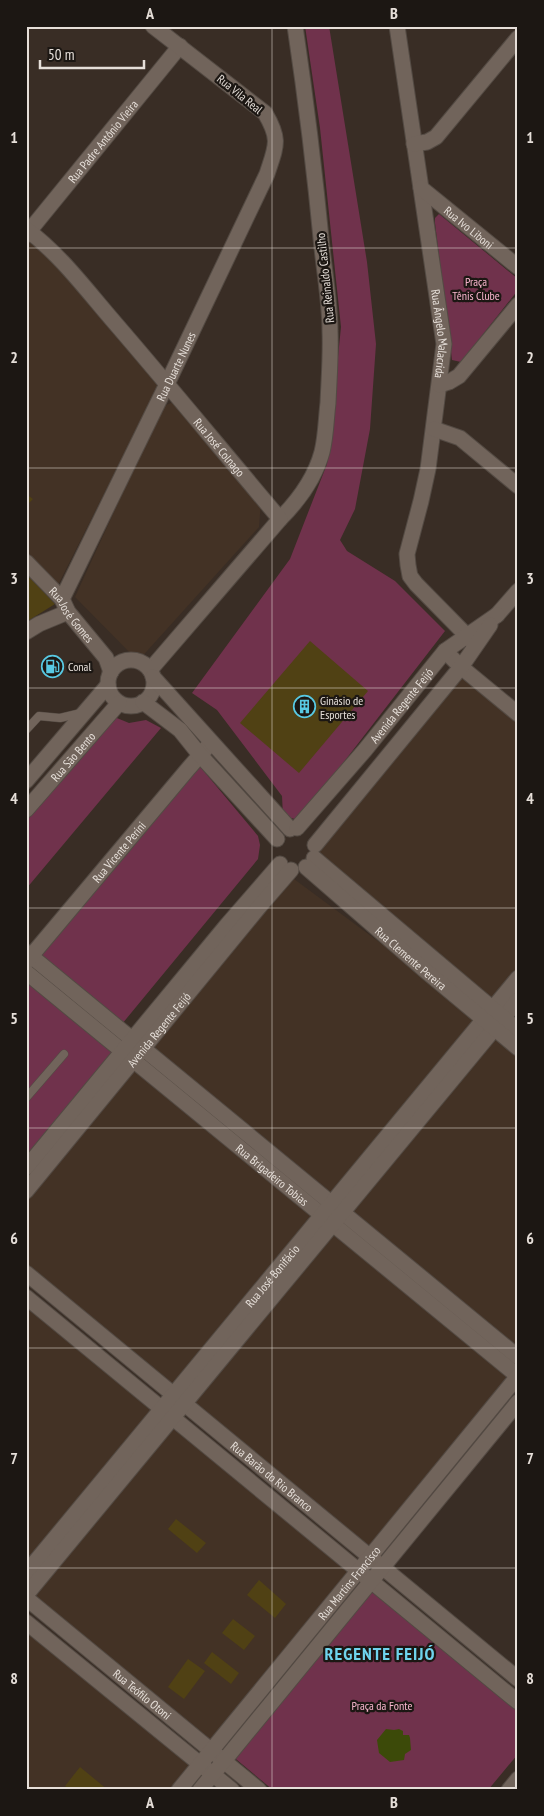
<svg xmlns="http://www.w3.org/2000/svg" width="544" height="1816" font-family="'PT Sans Narrow',sans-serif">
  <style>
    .built { fill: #433225 }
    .green { fill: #70324c }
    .water { fill: #3c4a09 }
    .building { fill: #504114 }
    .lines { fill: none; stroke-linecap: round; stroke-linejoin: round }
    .lane-casing { stroke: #534a43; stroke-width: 9 }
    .street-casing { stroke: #534a43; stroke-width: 17 }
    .secondary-casing { stroke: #534a43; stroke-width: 17 }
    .lane { stroke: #71645b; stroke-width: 8 }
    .street { stroke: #71645b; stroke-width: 15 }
    .secondary { stroke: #71645b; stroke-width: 15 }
    .grid { fill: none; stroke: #e6dfd9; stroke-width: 1; stroke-opacity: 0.55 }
    .labels { text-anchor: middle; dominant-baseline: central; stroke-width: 4.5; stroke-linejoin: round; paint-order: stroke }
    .street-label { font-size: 12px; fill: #e6dfd9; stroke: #1c1713 }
    .park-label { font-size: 12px; fill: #f9b6ce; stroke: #1c1713 }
    .poi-label { font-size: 12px; fill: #e6dfd9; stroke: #1c1713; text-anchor: start }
    .district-label { font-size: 18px; font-weight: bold; letter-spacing: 1px; fill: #6fd4ed; stroke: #1c1713 }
    .neatline { fill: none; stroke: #e6dfd9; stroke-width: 2 }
    .grid-label { font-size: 16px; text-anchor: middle; font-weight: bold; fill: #e6dfd9 }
  </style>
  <rect width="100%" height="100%" fill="#392d25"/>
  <path class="built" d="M30,237l131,144 -104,206 -31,-32v-314z
    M173,402l88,100 -2,25 -121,134 -63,-64 87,-190z
    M461,667l57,47v264l-25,31 -180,-156z
    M290,876l193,143 -151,184 -189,-155z
    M494,1029l24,19v309l-176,-145z
    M133,1060l189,154 -148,180 -148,-121v-82z
    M333,1223l185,153 -148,181 -186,-153z
    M26,1297l136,111 -136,165z
    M172,1417l186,154 -147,180 -185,-156z
    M26,1622l174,142 -21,26h-153z"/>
  <path class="green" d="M305,26h24l38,236 9,82 -6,85 -15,80 -15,31 7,11 48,30 50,50 -146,189 -16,-4 -1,-20 -65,-86 -25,-17 98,-134 37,-95 14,-137 -21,-199z
    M439,214l79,65v11l-57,72 -9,-2 -17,-137v-5z
    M112,716l17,7 17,-3 15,8 -135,161v-86z
    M197,763l61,73 2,9 -2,14 -136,165 -83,-69z
    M26,972l97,79 -97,117z
    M370,1585l148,123v46l-30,36h-215l-42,-35z"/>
  <path class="water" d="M386,1729l8,1 5,-1 4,2v4h6l1,3 1,12 -6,4 -1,6 -14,2 -11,-9 -2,-13z"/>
  <path class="building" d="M26,494l7,5 -7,7z
    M26,574l29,30 -29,18z
    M310,641l58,50 -69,82 -59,-50z
    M176,1519l30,24 -9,10 -29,-24z
    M259,1580l27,24 -11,14 -28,-23z
    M233,1619l22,17 -11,14 -22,-17z
    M212,1652l27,21 -8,11 -27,-21z
    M188,1659l17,12 -21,28 -16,-12z
    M80,1767l28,23h-38l-5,-4z"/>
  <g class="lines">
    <defs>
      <path id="lane" d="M26,730l13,-14 21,2 21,-5
        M26,1098l38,-44"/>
      <g id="street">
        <path id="s1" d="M397,26l47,318 -16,125 -7,32 -14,53 1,11 2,11 6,8 59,60"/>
        <path d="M414,144l13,-2 9,-5 82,-99"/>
        <path id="s2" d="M421,188l97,79"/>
        <path id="s3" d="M26,235l154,-189"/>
        <path d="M440,385l9,-3 10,-6 59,-71"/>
        <path d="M434,429l26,9 58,48"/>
        <path d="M280,519c19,-19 35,-41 42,-67 4,-16 4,-33 6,-49 1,-24 3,-48 2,-72 0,-27 -5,-55 -8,-83 -7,-74 -16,-148 -27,-222"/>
        <path id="s4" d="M62,599l105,-215 100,-210c9,-28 14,-34 -2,-61l-112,-87"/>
        <path d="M497,615l21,-24"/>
        <path d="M26,632l13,-8 29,-12"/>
        <path d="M445,651l16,16 57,47"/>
        <path d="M26,952l492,405"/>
        <path id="s5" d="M26,962l162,-193 21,-24"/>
        <path id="s6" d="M26,972l492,404"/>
        <path id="s7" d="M26,1273l492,406"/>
        <path d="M26,1297l492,405"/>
        <path id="s8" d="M26,1573l492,-595"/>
        <path d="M26,1595l492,-595"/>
        <path id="s9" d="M26,1598l233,192"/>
        <path d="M26,1622l206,168"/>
        <path id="s10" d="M179,1790l339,-414"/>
        <path d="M200,1790l318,-388"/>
        <path d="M509,1790l9,-11"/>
      </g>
      <g id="secondary">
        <path id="s11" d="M26,229c35,26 61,62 89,94 56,65 110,131 165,196l-130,151"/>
        <path id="s12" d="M26,562l36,37 6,13 38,46 5,14"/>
        <circle cx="131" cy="683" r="23"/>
        <path d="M153,677l137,152"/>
        <path d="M143,702l37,28 20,25 77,84"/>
        <path d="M26,781l82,-96"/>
        <path id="s13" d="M26,810l93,-107"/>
        <path id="s14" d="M297,828l68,-78 80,-99 52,-36"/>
        <path d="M315,845l146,-178 29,-42"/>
        <path d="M314,858l204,172"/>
        <path id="s15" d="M306,867l121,105 91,76"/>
        <path d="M26,1168l201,-243 53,-61"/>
        <path id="s16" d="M26,1191l233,-284 32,-37"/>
      </g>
    </defs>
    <use href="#lane" class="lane-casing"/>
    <use href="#street" class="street-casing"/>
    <use href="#secondary" class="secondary-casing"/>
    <use href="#lane" class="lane"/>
    <use href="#street" class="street"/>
    <use href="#secondary" class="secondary"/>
  </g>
  <path class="grid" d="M272,26v1764M26,248h492M26,468h492M26,688h492M26,908h492M26,1128h492M26,1348h492M26,1568h492"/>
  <defs>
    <symbol id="fuel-ring" viewBox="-11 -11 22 22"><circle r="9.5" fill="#1c1713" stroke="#58c9e3" stroke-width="1.5"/><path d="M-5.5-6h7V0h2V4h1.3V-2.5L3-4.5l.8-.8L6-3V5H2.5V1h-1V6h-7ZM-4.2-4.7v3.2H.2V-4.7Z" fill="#58c9e3"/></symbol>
    <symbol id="building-ring" viewBox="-11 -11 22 22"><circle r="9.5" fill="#1c1713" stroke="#58c9e3" stroke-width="1.5"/><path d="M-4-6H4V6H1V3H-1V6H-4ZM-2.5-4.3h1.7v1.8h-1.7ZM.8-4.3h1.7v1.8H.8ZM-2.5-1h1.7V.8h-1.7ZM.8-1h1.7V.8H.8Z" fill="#58c9e3"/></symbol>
  </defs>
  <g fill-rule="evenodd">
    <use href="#fuel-ring" x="40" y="654" width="25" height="25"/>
    <use href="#building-ring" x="292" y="694" width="25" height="25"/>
  </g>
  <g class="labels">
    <g class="street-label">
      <text transform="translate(240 94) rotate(39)">Rua Vila Real</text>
      <text stroke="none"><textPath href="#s3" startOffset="121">Rua Padre Antônio Vieira</textPath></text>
      <text stroke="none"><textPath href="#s2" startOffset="62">Rua Ivo Liboni</textPath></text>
      <text transform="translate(325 278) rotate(-96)">Rua Reinaldo Castilho</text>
      <text stroke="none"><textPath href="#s1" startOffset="311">Rua Ângelo Malacrida</textPath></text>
      <text stroke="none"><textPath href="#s4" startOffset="259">Rua Duarte Nunes</textPath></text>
      <text stroke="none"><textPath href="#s11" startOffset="292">Rua José Colnago</textPath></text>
      <text stroke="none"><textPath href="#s12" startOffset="70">Rua José Gomes</textPath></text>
      <text stroke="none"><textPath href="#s14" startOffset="161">Avenida Regente Feijó</textPath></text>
      <text stroke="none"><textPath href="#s13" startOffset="71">Rua São Bento</textPath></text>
      <text stroke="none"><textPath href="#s5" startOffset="144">Rua Vicente Perini</textPath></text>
      <text stroke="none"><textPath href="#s15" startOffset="139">Rua Clemente Pereira</textPath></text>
      <text stroke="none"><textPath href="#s16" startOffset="209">Avenida Regente Feijó</textPath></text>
      <text stroke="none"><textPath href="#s6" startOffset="319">Rua Brigadeiro Tobias</textPath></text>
      <text stroke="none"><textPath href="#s8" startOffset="386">Rua José Bonifácio</textPath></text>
      <text stroke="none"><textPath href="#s7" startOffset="319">Rua Barão do Rio Branco</textPath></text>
      <text stroke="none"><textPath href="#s10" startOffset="268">Rua Martins Francisco</textPath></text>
      <text stroke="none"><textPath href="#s9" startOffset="151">Rua Teófilo Otoni</textPath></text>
    </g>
    <g class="park-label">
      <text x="476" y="281">Praça<tspan x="476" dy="14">Tênis Clube</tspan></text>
      <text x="382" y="1705">Praça da Fonte</text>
    </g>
    <g class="poi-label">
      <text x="68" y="666">Conal</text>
      <text x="320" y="700">Ginásio de<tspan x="320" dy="14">Esportes</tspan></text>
    </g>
    <g class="district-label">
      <text x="380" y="1653">REGENTE FEIJÓ</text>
    </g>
  </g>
  <rect width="544" height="1816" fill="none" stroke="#1c1713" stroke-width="55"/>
  <path d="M40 60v8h104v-8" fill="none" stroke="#e6dfd9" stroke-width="2.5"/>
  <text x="48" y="60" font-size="15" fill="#e6dfd9" stroke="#1c1713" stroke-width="4" paint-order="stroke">50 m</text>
  <rect x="28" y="28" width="488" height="1760" class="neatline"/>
  <g class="grid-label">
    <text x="150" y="19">A</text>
    <text x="394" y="19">B</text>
    <text x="14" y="143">1</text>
    <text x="530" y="143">1</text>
    <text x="14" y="363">2</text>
    <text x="530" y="363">2</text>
    <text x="14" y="584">3</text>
    <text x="530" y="584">3</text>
    <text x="14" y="804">4</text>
    <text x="530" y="804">4</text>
    <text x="14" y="1024">5</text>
    <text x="530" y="1024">5</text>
    <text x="14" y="1244">6</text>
    <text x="530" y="1244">6</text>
    <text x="14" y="1464">7</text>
    <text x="530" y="1464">7</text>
    <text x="14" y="1684">8</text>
    <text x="530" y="1684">8</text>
    <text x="150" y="1808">A</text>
    <text x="394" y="1808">B</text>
  </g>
</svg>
